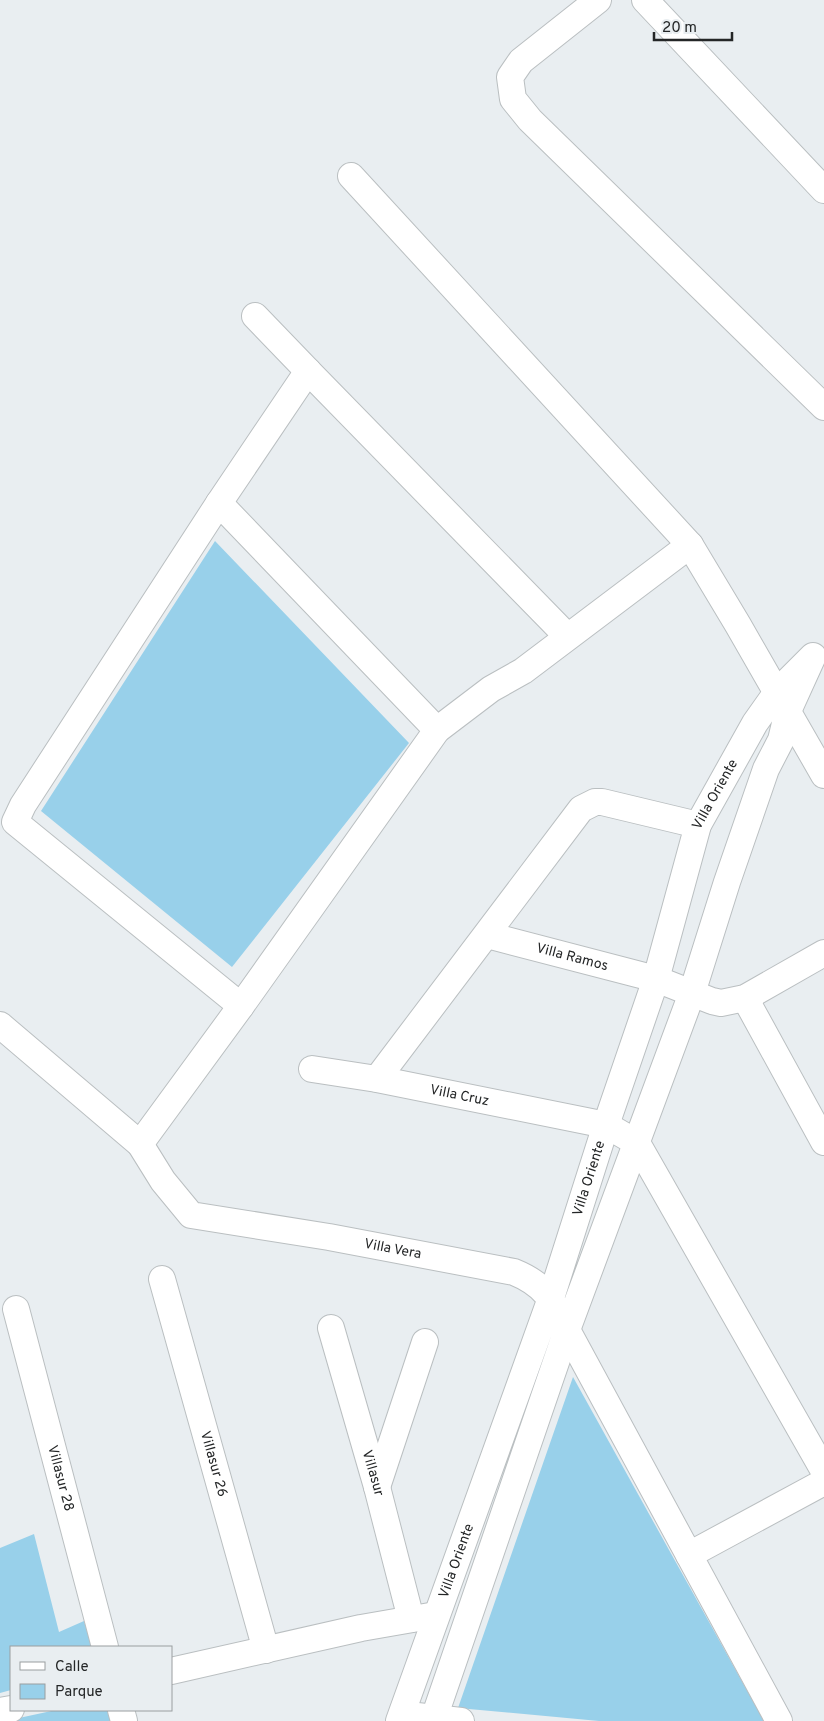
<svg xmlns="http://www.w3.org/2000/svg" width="824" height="1721" font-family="Overpass,sans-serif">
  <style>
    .green { fill: #98d0ea }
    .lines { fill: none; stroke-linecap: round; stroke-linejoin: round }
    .minor-casing { stroke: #babfc1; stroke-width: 28 }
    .minor { stroke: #fff; stroke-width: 26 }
    .labels { text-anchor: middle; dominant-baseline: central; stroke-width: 4; stroke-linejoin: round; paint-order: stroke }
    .street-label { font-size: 14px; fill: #242627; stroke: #e9eef1 }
  </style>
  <rect width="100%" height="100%" fill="#e9eef1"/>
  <path class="green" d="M215,541l194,202 -177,224 -191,-156z
    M573,1377l191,344h-165l-141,-13z
    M34,1534l25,98 25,-11 8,26h-81v43l-11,3v-145z
    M56,1710h54l3,11h-108z"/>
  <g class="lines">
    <defs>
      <g id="minor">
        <path d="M598,0l-77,61 -11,16 3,22 17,21 294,287"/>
        <path d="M645,0l179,190"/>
        <path d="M351,176l339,369"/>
        <path d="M255,316l53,55"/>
        <path d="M219,503l218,227"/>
        <path d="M568,637l-260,-266 -89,132 -196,302 -8,17 226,184 196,-276 54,-41 32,-18 167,-126 48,80 86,150"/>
        <path id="s1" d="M487,935l169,44 56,22 9,2 24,-5 79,-45"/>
        <path d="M745,998l79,144"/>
        <path id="s2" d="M0,1025l140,119 23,37 28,34 138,22 185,35c32,13 39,29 53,58l212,391"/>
        <path id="s3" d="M312,1069l65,10 229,46 31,18 187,328"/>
        <path d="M377,1079l204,-270 14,-7h7l96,23"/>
        <path d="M140,1144l101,-138"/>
        <path id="s4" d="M162,1279l104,371"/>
        <path id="s5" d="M16,1309l89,338"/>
        <path id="s6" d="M331,1328l46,159 34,132"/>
        <path d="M377,1487l48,-145"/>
        <path d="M689,1555l135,-73"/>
        <path d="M171,1671l190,-43 69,-12"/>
        <path d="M121,1710l3,11"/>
        <path d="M0,1711l11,-2"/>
        <path d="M417,1716l44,5"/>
        <path id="s7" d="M399,1721l152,-423 55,-173 50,-146 42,-154 57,-102 22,-31 36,-36 -25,55 -7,29 -15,29 -39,113 -35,111 -125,337 -134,391"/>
      </g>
    </defs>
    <use href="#minor" class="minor-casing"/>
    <use href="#minor" class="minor"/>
  </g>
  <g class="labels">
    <g class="street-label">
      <text stroke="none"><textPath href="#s7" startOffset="980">Villa Oriente</textPath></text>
      <text stroke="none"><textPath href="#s1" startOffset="88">Villa Ramos</textPath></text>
      <text stroke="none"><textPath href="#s3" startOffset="150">Villa Cruz</textPath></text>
      <text stroke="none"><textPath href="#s7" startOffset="575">Villa Oriente</textPath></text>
      <text stroke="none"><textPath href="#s2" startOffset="476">Villa Vera</textPath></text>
      <text stroke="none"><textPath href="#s4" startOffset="192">Villasur 26</textPath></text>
      <text stroke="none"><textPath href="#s6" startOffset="151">Villasur</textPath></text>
      <text stroke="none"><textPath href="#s5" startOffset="175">Villasur 28</textPath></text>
      <text stroke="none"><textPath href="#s7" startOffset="170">Villa Oriente</textPath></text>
    </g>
  </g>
  <rect x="10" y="1646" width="162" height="65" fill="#e9eef1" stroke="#9a9ea0"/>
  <rect x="20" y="1662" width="25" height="8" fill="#ffffff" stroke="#9a9ea0"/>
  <text x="55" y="1671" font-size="15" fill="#242627">Calle</text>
  <rect x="20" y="1684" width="25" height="15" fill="#98d0ea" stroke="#9a9ea0"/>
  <text x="55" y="1696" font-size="15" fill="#242627">Parque</text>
  <path d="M654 32v8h78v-8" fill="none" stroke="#242627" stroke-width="2.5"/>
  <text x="662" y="32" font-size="15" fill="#242627" stroke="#e9eef1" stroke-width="4" paint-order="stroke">20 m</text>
</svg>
